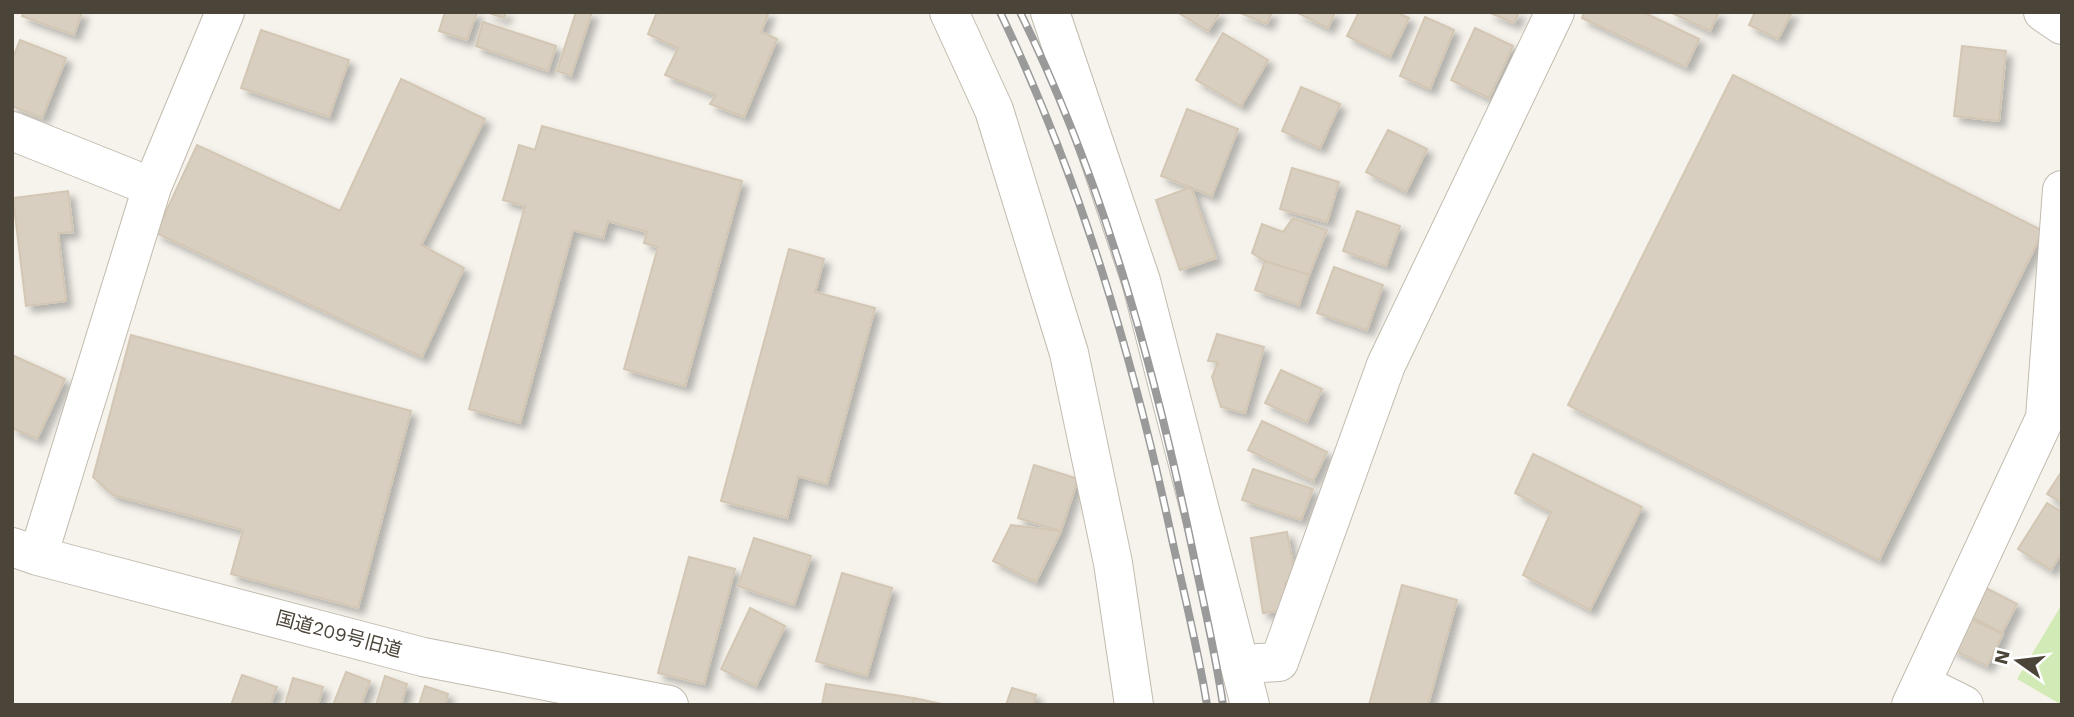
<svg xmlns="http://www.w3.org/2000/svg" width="2074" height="717" font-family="'Work Sans','Noto Sans JP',sans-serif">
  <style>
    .green { fill: #d2eab5 }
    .building { fill: #d8cfc1; stroke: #d3c7b4; stroke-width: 2; filter: url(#shadow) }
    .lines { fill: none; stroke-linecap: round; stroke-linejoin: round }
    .minor-casing { stroke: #c2bbae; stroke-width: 40 }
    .minor { stroke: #fff; stroke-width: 38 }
    .rail-casing { stroke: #9a9a9a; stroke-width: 8 }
    .rail { stroke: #fff; stroke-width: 5; stroke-dasharray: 16; stroke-linecap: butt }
    .labels { text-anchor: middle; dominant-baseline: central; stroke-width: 7; stroke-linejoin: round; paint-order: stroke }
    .street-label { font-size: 19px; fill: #4b4439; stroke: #fff }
  </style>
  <defs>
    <filter id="shadow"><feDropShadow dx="6" dy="6" stdDeviation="3.5" flood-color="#0004"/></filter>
  </defs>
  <rect width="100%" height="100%" fill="#f6f3ec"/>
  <path class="green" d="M2062,604v101l-45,-26z"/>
  <path class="building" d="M23,12h59l-8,23 -52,-19z
    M445,12h32l-10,28 -28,-9z
    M486,12h20l-2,6z
    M576,12h16l-21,64 -14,-5z
    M657,12h112l-8,20 16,7 -33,78 -34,-13 6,-9 -51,-20 13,-27 -30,-14z
    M1177,12h43l-12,19z
    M1238,12h34l-5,12z
    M1296,12h39l-7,16z
    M1359,12h37l13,6 -19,39 -43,-21z
    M1488,12h31l-5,11z
    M1584,12h59l56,27 -13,28 -104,-49z
    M1670,12h49l-9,19z
    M1755,12h37l-14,27 -29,-14z
    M1425,17l29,13 -24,59 -30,-13z
    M483,22l73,24 -8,25 -72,-25z
    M1475,28l38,18 -24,52 -38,-18z
    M261,30l88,30 -20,57 -88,-29z
    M1223,33l45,27 -27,46 -45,-26z
    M20,40l46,18 -24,60 -30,-12v-46z
    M1962,46l44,5 -7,70 -45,-5z
    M1733,75l310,156 -164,329 -311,-155z
    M401,79l84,40 -64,126 43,23 -42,89 -266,-124 41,-88 143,66z
    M1301,87l39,17 -20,44 -38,-17z
    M1187,109l51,20 -26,67 -51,-20z
    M542,126l200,55 -57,205 -61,-17 34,-122 -14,-4 3,-11 -39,-11 -5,17 -30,-8 -53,193 -51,-14 56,-203 -22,-6 16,-55 16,5z
    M1388,130l39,19 -21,43 -40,-20z
    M1292,168l47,14 -12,40 -47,-13z
    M1191,187l25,71 -36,12 -24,-70z
    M68,191l5,41 -15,1 8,68 -40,5 -13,-108z
    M1357,211l43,15 -14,40 -43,-15z
    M1293,218l34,12 -18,45 -44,-14 -13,-8 10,-29 21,8z
    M789,249l35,10 -9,33 60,16 -48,176 -29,-8 -11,42 -66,-17z
    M1265,261l44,14 -10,30 -44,-15z
    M1334,267l49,18 -16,45 -50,-17z
    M1217,334l47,13 -19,66 -24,-6 -9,-30 6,-15 -10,-1z
    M131,335l280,76 -53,197 -127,-34 12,-44 -130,-35 -20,-18z
    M12,355l53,24 -28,60 -25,-11z
    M1281,370l41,19 -15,33 -42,-19z
    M1262,421l65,31 -14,29 -65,-31z
    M1533,454l109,53 -52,103 -67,-35 28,-63 -36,-19z
    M1034,465l44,14 -17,52 -43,-13z
    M1253,469l60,20 -12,31 -59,-20z
    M2062,471v32l-15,-9z
    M2047,503l15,9v40l-11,18 -33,-21z
    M1011,525l50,6 -25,51 -43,-21z
    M1287,532l9,49 -11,2 4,26 -26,4 -12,-75z
    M754,538l57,18 -17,49 -56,-19z
    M689,557l46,12 -31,115 -46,-11z
    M842,573l50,15 -25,88 -51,-15z
    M1402,585l55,15 -29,105h-59z
    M1982,586l35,18 -15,29 -34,-18z
    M750,608l35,18 -29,60 -35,-17z
    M1966,617l37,17 -16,32 -36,-17z
    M346,672l24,9 -9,24h-28z
    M242,675l35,12 -7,18h-39z
    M385,676l22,8 -6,21h-25z
    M293,678l30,9 -5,18h-33z
    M826,684l88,14 -1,7h-91z
    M425,686l23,8 -3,11h-26z
    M1012,688l24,7 -3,10h-27z
    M914,698l32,7h-33z"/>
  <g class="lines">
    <defs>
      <path id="minor" d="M949,12l45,98 75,243 44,210 21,142
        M1050,12l91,269 109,424
        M2043,12l19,13
        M12,131l140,56
        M12,547l26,9 385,101 246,48
        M38,556l114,-369 73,-175
        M1240,664l39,-2 107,-297 169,-353
        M1922,684l42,21
        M1911,705l134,-287 17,-228"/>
    </defs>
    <use href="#minor" class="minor-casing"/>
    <use href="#minor" class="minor"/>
    <defs>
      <path id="rail" d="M1000,12c81,169 133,345 172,527 12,55 26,110 35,166
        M1020,12c82,167 133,350 171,531 11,54 24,107 32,162"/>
    </defs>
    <use href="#rail" class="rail-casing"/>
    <use href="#rail" class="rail"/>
  </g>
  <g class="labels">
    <g class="street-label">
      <text transform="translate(339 634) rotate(15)">国道209号旧道</text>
    </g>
  </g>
  <rect width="2074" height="717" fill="none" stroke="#4b4439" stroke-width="28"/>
  <g transform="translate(2018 661) rotate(284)" stroke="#ffffff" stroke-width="5" paint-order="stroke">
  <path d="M0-5L12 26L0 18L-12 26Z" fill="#4b4439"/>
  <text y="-10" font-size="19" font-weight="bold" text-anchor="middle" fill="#4b4439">N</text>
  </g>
</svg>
